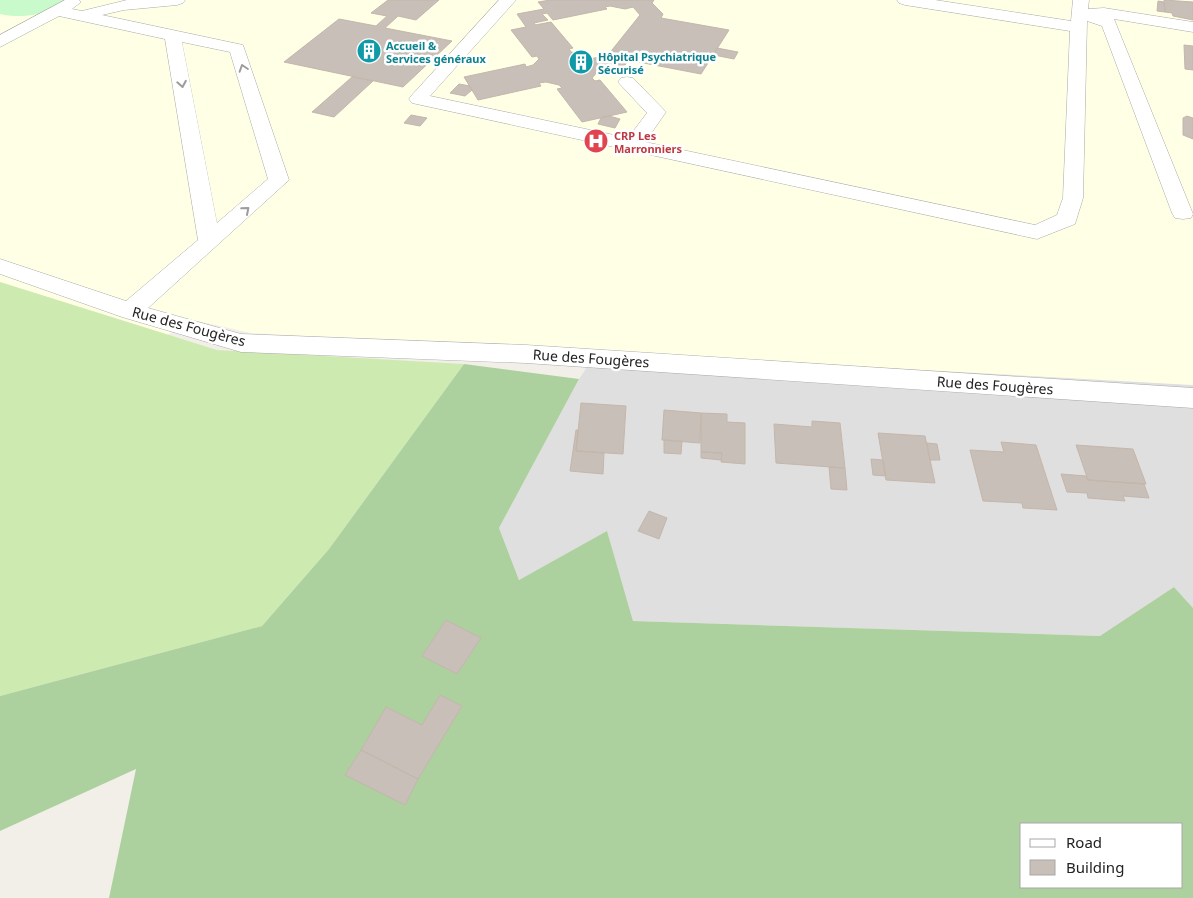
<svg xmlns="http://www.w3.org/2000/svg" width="1193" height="898" font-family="'Noto Sans',sans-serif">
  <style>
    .residential { fill: #e0dfdf }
    .education { fill: #ffffe5 }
    .grass { fill: #cdebb0 }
    .forest { fill: #add19e; fill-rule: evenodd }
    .park { fill: #c8facc }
    .building { fill: #c7bfb8; stroke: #c4b6ab; fill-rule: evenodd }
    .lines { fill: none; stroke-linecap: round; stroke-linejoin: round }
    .minor-casing { stroke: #a9a9a9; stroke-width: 1 }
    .minor { fill: #fff; fill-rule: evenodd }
    .oneway { stroke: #9c9c9c }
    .labels { text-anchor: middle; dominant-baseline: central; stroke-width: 5; stroke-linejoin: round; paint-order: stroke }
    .far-culture-label { font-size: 11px; font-weight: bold; fill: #0d838f; stroke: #fff; text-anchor: start }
    .far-health-label { font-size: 11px; font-weight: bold; fill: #be3a42; stroke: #fff; text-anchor: start }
    .street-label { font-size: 14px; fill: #222; stroke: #fff }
  </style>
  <rect width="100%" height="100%" fill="#f2efe9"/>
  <path class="residential" d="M600,348l593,37v223l-19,-21 -73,49 -468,-15 -26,-89 -88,48 -20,-52 80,-149z"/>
  <path class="education" d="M0,0h1193v385l-942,-52 -58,-13 -26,15 -167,-53z"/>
  <path class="grass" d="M0,282l217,68 247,14 -135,185 -67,77 -262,70z"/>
  <path class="forest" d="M464,364l115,15 -80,149 20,52 88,-49 26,90 467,15 74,-49 19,21v290h-1084l27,-129 -136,62v-135l262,-70 67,-77zM1022,824h160v63h-160z"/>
  <path class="park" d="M0,0h77c-23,12 -51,20 -77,14z"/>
  <path class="building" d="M388,0h51l-23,20 -18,-4 -13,12 67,13 -49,46 -119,-25 55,-43 37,7 11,-10 -16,-3z
    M550,0h104l-2,3 11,11 -2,4 68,12 -28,44 -73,-14 -3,5 -26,5 -7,8 3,3 5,-1 27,32 -45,10 -25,-33 5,-1 -3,-3 -13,-3 -7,1 2,3 -63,14 -14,-23 61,-13 1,3 7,-2 6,-6 -2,-3 -5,1 -21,-27 15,-3 -9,-13 27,-5 -6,-7zM610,6l15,3 8,-2 7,8 -32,40 -18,4 -4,-4 -15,-3 -2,-3 4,-1 -22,-26 -16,3 -1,-2 14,-3 -6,-6 5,-1 6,7 54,-11 -2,-2z
    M1164,0l29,2v18l-20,-4 -1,-3 -7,-1z
    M1158,1l6,1 1,10 -8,-1z
    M1184,45l9,1v24l-8,-1z
    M717,48l21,4 -4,7 -20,-4z
    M352,77l21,4 -39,36 -22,-5z
    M459,84l11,2 2,4 -7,6 -15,-3z
    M411,115l16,3 -7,8 -16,-3z
    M609,116l11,3 -5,9 -17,-4 3,-6z
    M1187,116l6,2v21l-10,-4v-17z
    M581,403l45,3 -3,48 -47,-3z
    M664,410l37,3 -1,30 -38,-3z
    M701,413l26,1v8l18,1v41l-24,-2 1,-9 -21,-1z
    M812,421l28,2 5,45 -69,-5 -2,-39 38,3z
    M576,430h2l-2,21 28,2 -1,21 -33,-3z
    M878,433l47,3 10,47 -49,-3z
    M664,440l18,1 -1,13 -17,-1z
    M1001,442l35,3 21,65 -34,-2 -1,-5 -39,-2 -13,-51 34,2z
    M927,443l10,1 3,16h-10z
    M1076,445l57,4 13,35 -58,-4z
    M701,452l21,1 -1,7 -20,-2z
    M871,459l12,1 3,16 -13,-1z
    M829,467l16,1 2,22 -16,-1z
    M1061,474l25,2 2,4 56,4 5,14 -26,-2 2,5 -37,-3 -1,-5 -20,-1z
    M649,511l18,7 -8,21 -21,-8z
    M446,620l35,18 -24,36 -35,-18z
    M440,695l22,11 -44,73 -57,-29 25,-43 36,18z
    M361,750l57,29 -13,26 -60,-30z"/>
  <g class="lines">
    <defs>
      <path id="minor" d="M65,0h14l2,2 -9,7 10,2 45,-11h58l-2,3 -6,2 -53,5 -22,5 141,30 46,135 -141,128 93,26 285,11 667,43v20l-667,-45 -285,-11 -119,-35 -122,-43v-15l126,42 72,-61 -33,-201 -106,-23 -59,31v-12zM182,42l48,10 38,127 -51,44z
        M499,0h17l-86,96 198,42 19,-25 -29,-31 3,-4 6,-1 6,1 33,34 -21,30 390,83 22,-10 6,-17 7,-167 -165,-26 -6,-2 -2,-3h38l136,21 2,-21h16l-1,9 16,-1 89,14v10l-79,-13 79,195 -2,4 -8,1 -8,-1 -3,-5 -70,-187 -15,-5 -4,177 -8,26 -38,15 -625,-136 -3,-4 3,-4z"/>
    </defs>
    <use href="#minor" class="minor-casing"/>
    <use href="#minor" class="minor"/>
  </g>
  <defs><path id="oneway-chevron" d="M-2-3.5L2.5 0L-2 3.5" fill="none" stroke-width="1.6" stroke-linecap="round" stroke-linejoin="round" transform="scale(1.25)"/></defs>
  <g class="oneway">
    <use href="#oneway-chevron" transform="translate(243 68) rotate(-108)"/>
    <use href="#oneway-chevron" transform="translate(182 84) rotate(80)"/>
    <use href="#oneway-chevron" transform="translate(246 210) rotate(-41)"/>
  </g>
  <defs>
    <symbol id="building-disc" viewBox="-11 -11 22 22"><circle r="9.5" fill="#0f9aa8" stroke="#fff"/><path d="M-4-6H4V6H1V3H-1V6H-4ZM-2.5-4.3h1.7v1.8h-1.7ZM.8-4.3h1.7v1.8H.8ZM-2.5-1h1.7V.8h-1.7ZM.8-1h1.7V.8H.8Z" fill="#fff"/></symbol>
    <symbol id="hospital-disc" viewBox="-11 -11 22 22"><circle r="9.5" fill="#e0444e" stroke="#fff"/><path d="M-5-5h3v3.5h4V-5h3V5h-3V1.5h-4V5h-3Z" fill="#fff"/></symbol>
  </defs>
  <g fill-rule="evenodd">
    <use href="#building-disc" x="355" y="37" width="28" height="28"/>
    <use href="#building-disc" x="567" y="48" width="28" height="28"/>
    <use href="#hospital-disc" x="582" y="127" width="28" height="28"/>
  </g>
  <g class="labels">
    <g class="far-culture-label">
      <text x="386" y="45">Accueil &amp;<tspan x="386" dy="13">Services généraux</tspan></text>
      <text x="598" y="56">Hôpital Psychiatrique<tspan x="598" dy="13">Sécurisé</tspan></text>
    </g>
    <g class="far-health-label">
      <text x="614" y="135">CRP Les<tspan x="614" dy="13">Marronniers</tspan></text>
    </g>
    <g class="street-label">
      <text transform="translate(189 326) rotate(15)">Rue des Fougères</text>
      <text transform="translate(591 358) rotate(4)">Rue des Fougères</text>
      <text transform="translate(995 385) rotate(4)">Rue des Fougères</text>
    </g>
  </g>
  <rect x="1020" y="823" width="162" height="65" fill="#ffffff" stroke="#a7a7a7"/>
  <rect x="1030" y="839" width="25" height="8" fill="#ffffff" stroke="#a7a7a7"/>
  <text x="1066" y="848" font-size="15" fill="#222222">Road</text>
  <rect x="1030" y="860" width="25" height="15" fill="#c7bfb8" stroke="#a7a7a7"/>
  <text x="1066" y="873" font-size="15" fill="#222222">Building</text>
</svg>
